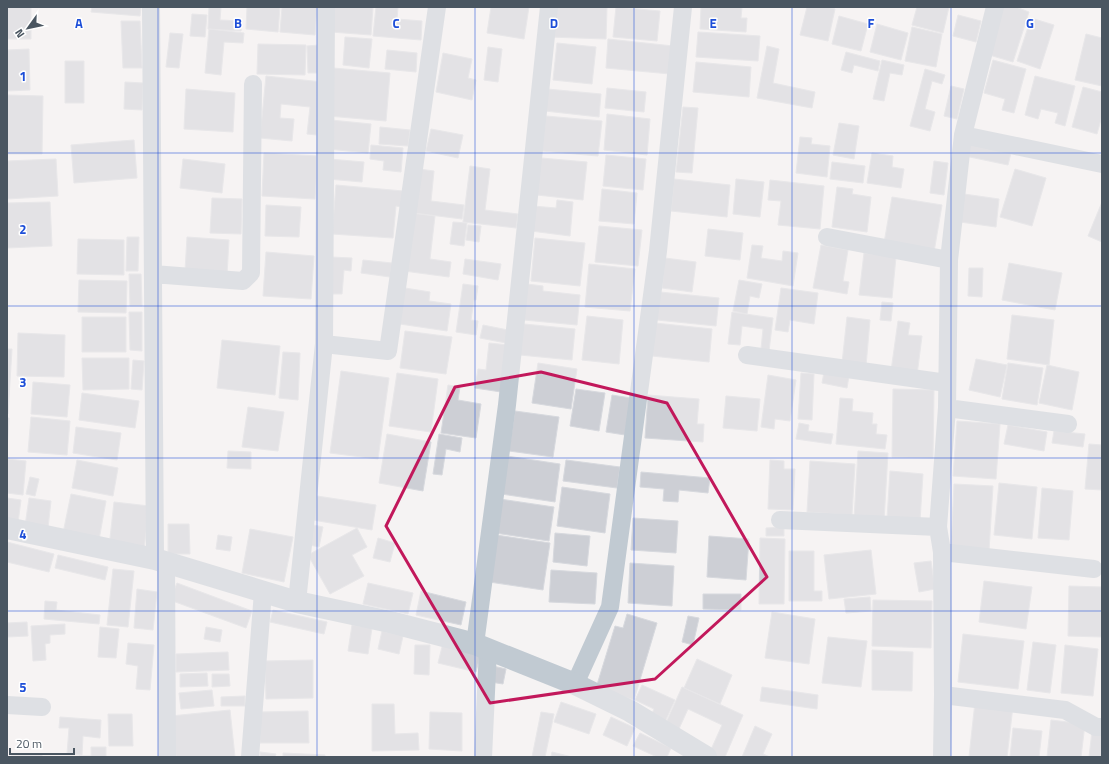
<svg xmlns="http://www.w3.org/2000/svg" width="1109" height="764" font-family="'Titillium Web',sans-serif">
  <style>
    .building { fill: #cdcfd5; stroke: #d7d9de }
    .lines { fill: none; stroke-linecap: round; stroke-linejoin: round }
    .minor { stroke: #c1cad2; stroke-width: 18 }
    .tertiary { stroke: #c1cad2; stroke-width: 22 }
    .marked { fill: none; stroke: #c2185b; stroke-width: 3; stroke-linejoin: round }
    .grid { fill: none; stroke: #1d4ed8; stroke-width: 1; stroke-opacity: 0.55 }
    .grid-label { font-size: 13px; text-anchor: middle; font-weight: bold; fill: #1d4ed8; stroke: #fff; stroke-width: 3; stroke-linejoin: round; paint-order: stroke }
  </style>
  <rect width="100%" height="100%" fill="#f5f3f3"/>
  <path class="building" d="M7,7h24v32h-24z
    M92,7h49l-1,9 -49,-4z
    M209,7h12l-1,13 22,1 -1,10 -33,-2z
    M247,7h33l-2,25 -32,-3z
    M282,7h35l-2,28 -35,-3z
    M333,7h40l-2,28 -40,-3z
    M376,7h22l-1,12 25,2 -1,19 -48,-4z
    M491,7h38l-5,32 -37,-6z
    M551,7h56l-1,32 -56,-2z
    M616,7l44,4 -3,30 -44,-4z
    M701,7h41l-1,11h6l-1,14 -46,-3z
    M807,7h19l9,2 -7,32 -28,-6z
    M917,7h32l-6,26 -31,-8z
    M1001,7h15l13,5 -16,50 -27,-8z
    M192,14l15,1 -2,22 -15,-1z
    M958,15l23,6 -5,21 -23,-6z
    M839,16l29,8 -7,27 -29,-7z
    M1031,18l23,7 -14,44 -23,-8z
    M121,21h19l2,47h-19z
    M877,24l31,9 -7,27 -31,-8z
    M912,27l30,7 -6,33 -31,-6z
    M209,29l35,4 -1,10 -19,-1 -3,33 -16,-2z
    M698,32l62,4 -2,25 -62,-4z
    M170,33l13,1 -4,34 -13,-1z
    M1086,34l16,4v48l-27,-6z
    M345,37l27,2 -3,29 -26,-3z
    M608,39l65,7 -3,28 -64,-6z
    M557,43l39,4 -4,37 -39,-4z
    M258,44l48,1 -1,30 -48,-1z
    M319,45l2,28h-13l-1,-27z
    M767,46l12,3 -6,34 42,9 -3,16 -55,-10z
    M488,47l14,2 -4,33 -14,-2z
    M29,49l1,41 -23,1v-41z
    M387,50l30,3 -1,19 -31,-3z
    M846,52l34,9 -2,10 -24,-6 -2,8 -11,-3z
    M443,53l29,6 -4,19 8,2 -4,20 -36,-8z
    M882,60l22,5 -2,10 -12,-2 -6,28 -11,-2z
    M993,60l33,9 -12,44 -12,-3 3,-11 -21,-6z
    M65,61h19v42h-19z
    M696,62l55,5 -2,30 -56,-5z
    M333,68l57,5 -4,48 -58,-5z
    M925,69l20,6 -3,9 -10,-3 -7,28 10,3 -5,19 -20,-5z
    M266,76l56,6 -5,53 -10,-1 3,-27 -29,-3 -1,14 14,1 -2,22 -32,-3z
    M1035,76l40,10 -10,40 -10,-3 3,-10 -17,-4 -3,10 -13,-4z
    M125,82l18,1 -1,27 -18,-1z
    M951,86l13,3 -7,30 -13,-3z
    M1083,87l19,5v24l-5,18 -25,-7z
    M607,88l39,4 -2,20 -39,-4z
    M186,89l49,4 -2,39 -49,-3z
    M547,89l54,5 -2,23 -54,-6z
    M7,95l36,1 -1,58h-35z
    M683,107l15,1 -6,65 -16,-1z
    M607,114l43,5 -3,36 -43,-5z
    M546,116l56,5 -4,35 -56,-5z
    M331,120l40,4 -3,29 -40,-4z
    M839,123l20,3 -5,33 -21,-4z
    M380,127l30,3 -2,16 -29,-2z
    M431,129l32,6 -5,23 -32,-7z
    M800,137l12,1 -1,6 19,2 -3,31 -31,-4z
    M969,139l43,10 -4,16 -43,-9z
    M134,140l3,38 -63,5 -3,-38z
    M371,145l32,3 -2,24 -18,-2 1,-9 -14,-2z
    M264,153l54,3 -3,43 -53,-3z
    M872,153l21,3 -1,11 12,2 -3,19 -34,-5z
    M606,155l40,4 -3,31 -40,-4z
    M541,158l46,4 -4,38 -46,-5z
    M56,159l2,37 -51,3v-38z
    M183,159l42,5 -3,29 -42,-5z
    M329,159l35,3 -2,20 -34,-3z
    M934,161l14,2 -4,32 -14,-2z
    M832,162l33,4 -2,17 -33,-4z
    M470,166l20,3 -5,41 33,4 -2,14 -53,-6z
    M419,169l15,2 -3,30 33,4 -2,14 -48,-6z
    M1015,169l31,9 -14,48 -32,-9z
    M674,179l56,6 -3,32 -56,-6z
    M736,179l28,3 -4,35 -27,-3z
    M770,180l54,6 -4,43 -42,-4 3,-24 -13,-1z
    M336,185l67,6 -2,16 -5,-1 -3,32 -61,-4z
    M837,187l16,2 -1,5 19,3 -4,35 -35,-5z
    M602,189l35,4 -3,31 -35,-3z
    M964,194l35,5 -3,28 -36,-5z
    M892,197l50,8 -8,47 -50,-9z
    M212,198l30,1 -1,35 -31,-1z
    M557,200l16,2 -3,34 -39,-5 2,-25 23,2z
    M50,202l2,44 -45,2v-45z
    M1102,202v40l-14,-6z
    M266,205l35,2 -2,30 -34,-1z
    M411,213l24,3 -5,43 21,3 -2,15 -45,-6z
    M453,222l14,1 -3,23 -14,-2z
    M468,225l13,1 -2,16 -13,-2z
    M599,226l43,4 -4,36 -43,-4z
    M708,229l35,4 -3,27 -35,-4z
    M127,237h12l-1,34h-12z
    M187,237l42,3 -2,35 -42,-4z
    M535,238l50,5 -5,43 -49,-5z
    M78,239l46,1v35l-47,-1z
    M752,245l11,1 -2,12 21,3 1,-10 15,2 -5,33 -46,-8z
    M821,245l27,5 -5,31 6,1 -2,12 -34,-6z
    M266,252l48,4 -3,43 -48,-3z
    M864,253l32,4 -4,41 -33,-3z
    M331,257l21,1 -1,13 -7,-1 -2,24h-13z
    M665,258l31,4 -4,30 -30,-4z
    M465,259l36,5 -3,16 -35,-6z
    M363,260l29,3 -2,14 -29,-4z
    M1009,263l53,10 -7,37 -53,-10z
    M589,264l46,5 -5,42 -45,-4z
    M969,268h14l-1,29 -14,-1z
    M129,274h12l1,32h-12z
    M79,280l48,1 -1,32 -48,-1z
    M739,280l23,4 -3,14 -9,-2 -3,18 -14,-3z
    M463,284l15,2 -2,14h-2l-3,20 7,1 -2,14 -20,-3z
    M527,284l16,2v5l37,4 -3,30 -53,-5z
    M405,288l25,4 -1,9 22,3 -4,27 -47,-7z
    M781,288l37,5 -4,31 -24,-4 -2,12 -13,-2z
    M660,292l59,6 -3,28 -59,-6z
    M882,302l11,1 -2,18 -11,-1z
    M129,312h13v39l-12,-1z
    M732,312l41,6 -4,33 -8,-2 2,-20 -21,-3 -2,19 -12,-1z
    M1012,315l42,5 -5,45 -42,-6z
    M587,316l36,4 -4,44 -37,-4z
    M82,317h44v35h-44z
    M847,317l23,3 -4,46 -24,-3z
    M898,321l12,2 -2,12 14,1 -5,39 -26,-4z
    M655,323l57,6 -3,33 -57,-6z
    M524,324l51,5 -3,31 -52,-5z
    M483,325l25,5 -2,13 -26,-5z
    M405,331l47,6 -6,37 -46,-6z
    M18,333l47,2 -1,42 -47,-1z
    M222,340l58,6 -5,49 -58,-7z
    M489,343l19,2 -7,47 -26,-4 3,-19 8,1z
    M7,349h5l-4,65h-1z
    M283,352l17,1 -2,47 -19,-2z
    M82,358h47v31l-46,1z
    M976,359l31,6 -7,32 -31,-7z
    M133,360l11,1 -2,29 -11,-1z
    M538,363l39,6 -6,40 -39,-6z
    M1008,363l35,5 -6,37 -35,-6z
    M1047,365l32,7 -7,38 -33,-7z
    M341,371l48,7 -11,81 -48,-6z
    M824,372l25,4 -2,12 -25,-5z
    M397,373l41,6 -7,53 -42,-6z
    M801,373l13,1 -2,46 -14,-1z
    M768,375l28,5 -6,41 -15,-2 -1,10 -13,-2z
    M33,382l37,3 -3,32 -36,-3z
    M448,385l12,2 -2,13 23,4 -5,34 -35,-5z
    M576,389l29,4 -6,38 -29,-5z
    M893,389l41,1 -1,68 -41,-1z
    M82,393l57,8 -4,27 -56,-8z
    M612,395l19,3 -6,37 -19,-3z
    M648,395l51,4 -2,25h7l-1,18 -58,-4z
    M726,396l34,3 -3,32 -34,-3z
    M840,398l13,1 -1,12 21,2 -1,11h5l-1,10 11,1 -2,14 -49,-5z
    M248,407l36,5 -6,39 -36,-4z
    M515,411l44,6 -6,40 -44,-6z
    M31,417l39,4 -3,34 -39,-3z
    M7,418h2l-2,33z
    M957,421l43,3 -4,55 -43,-3z
    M799,423l10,2 -1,6 25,3 -2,10 -35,-5z
    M1008,425l39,7 -3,19 -40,-7z
    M76,427l45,6 -4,27 -44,-7z
    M1054,431l31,3 -2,13 -31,-4z
    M387,434l44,8 -8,49 -44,-8z
    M439,434l23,4 -2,14 -14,-3 -4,26 -9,-1z
    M1089,444l13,1v45l-17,-1z
    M228,451l23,1v17l-24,-1z
    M858,451l30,2 -4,68 -30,-2z
    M507,456l53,8 -5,38 -54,-8z
    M7,459l19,2 -3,34 -16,-2z
    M77,460l41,8 -5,28 -41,-8z
    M566,460l54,7 -3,21 -54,-7z
    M770,460l14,1v8h11l-2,41 -25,-1z
    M810,461l45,3 -3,51 -45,-3z
    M890,471l33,3 -3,47 -33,-2z
    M641,472l69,6 -2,15 -29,-3 -1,12 -15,-1 1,-12 -24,-2z
    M30,477l9,2 -4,17 -9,-2z
    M999,483l38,4 -5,52 -38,-4z
    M954,484l39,2 -4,65 -38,-2z
    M562,487l48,7 -5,39 -48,-7z
    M1042,488l31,3 -4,49 -31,-2z
    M71,494l35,7 -7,39 -36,-7z
    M317,496l59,9 -4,25 -59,-10z
    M7,498l14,2 -3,23 -11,-2z
    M29,498l22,3 -3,27 -23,-2z
    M500,499l54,8 -5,34 -54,-8z
    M114,502l35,4 -5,44 -35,-3z
    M633,518l45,3 -2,32 -45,-3z
    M168,524h21l1,30h-22z
    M309,524l14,3 -4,20 -14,-3z
    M784,527v9h-18v-8z
    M357,528l10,19 -15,8 12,21 -34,18 -22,-39z
    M250,529l43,8 -9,45 -42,-9z
    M555,533l35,3 -3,30 -34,-4z
    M218,535l14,2 -2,14 -14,-2z
    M496,535l54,8 -7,47 -54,-8z
    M709,536l40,3 -3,41 -39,-3z
    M378,538l17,5 -5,19 -17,-4z
    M760,538l25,1 -1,65h-25z
    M7,542l47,12 -5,18 -42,-10z
    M871,550l5,44 -47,5 -5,-44z
    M789,551h25v40h8v10h-33z
    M58,555l50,12 -3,13 -50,-12z
    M931,561l4,28 -16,3 -5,-29z
    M630,563l44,3 -2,40 -44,-3z
    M113,569l21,2 -6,56 -21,-2z
    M551,570l46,3 -2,31 -46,-2z
    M984,581l48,6 -6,42 -47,-7z
    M177,583l75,28 -6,17 -76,-28z
    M368,583l45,10 -5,21 -45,-10z
    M1069,586l33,1v50l-34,-1z
    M137,589l20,3 -4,38 -19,-2z
    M421,591l45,11 -5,23 -45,-10z
    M703,594h38v16l-38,-1z
    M870,597l1,14 -25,2 -2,-14z
    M873,600l59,1 -1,47 -59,-2z
    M45,601l12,1 -1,8 44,5 -1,9 -55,-5z
    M273,610l54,12 -3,12 -54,-12z
    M772,612l43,7 -6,45 -44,-6z
    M627,614l30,9 -23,77 -38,-12 19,-62 8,2z
    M688,616l11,2 -6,27 -11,-3z
    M27,622l1,14 -21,1v-14z
    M65,624v10l-15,1v8l-5,1 1,16 -13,1 -2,-35z
    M352,625l20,3 -4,26 -20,-3z
    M100,627l19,2 -3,29 -18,-1z
    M206,627l16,3 -2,12 -16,-3z
    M382,631l21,5 -4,18 -21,-5z
    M963,634l61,7 -6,48 -60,-7z
    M828,637l39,4 -6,46 -39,-4z
    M1033,642l23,3 -6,48 -23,-3z
    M128,643l26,2 -4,45 -14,-1 2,-23 -12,-2z
    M443,643l38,9 -5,20 -38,-9z
    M415,645h15l-1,30 -15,-1z
    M1065,645l33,4 -5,47 -32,-3z
    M872,650l41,2 -1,39 -40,-1z
    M228,652l1,18 -53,2v-18z
    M697,659l35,16 -12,29 -36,-16z
    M313,660v38l-47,1 -1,-38z
    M493,666l13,3 -3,15 -13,-2z
    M207,673l1,13 -28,1v-13z
    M212,674h17l1,12 -18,1z
    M642,685l33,15 -10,22 -14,-6 3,-7 -19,-9z
    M682,687l61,28 -18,42h-9l-7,-3 13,-29 -34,-16 -10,22 -13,-6z
    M762,687l56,8 -1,14 -57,-8z
    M212,690l2,16 -33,3 -2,-16z
    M245,696v10h-24v-9z
    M561,702l35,12 -7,20 -35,-12z
    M975,702l38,4 -6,51h-38z
    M372,704h22l1,30 23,-1 1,17 -47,1z
    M230,710l5,47h-59l-5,-41z
    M308,711l1,32h-49v-31z
    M430,712l32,1v38l-33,-2z
    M541,712l13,2 -9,43h-13z
    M108,714h24l1,32h-24z
    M60,717l41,3 -1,18 -17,-2 -1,19 -15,-1 2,-26h-10z
    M611,717l24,11 -8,18 -24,-11z
    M1051,720l34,4 -4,33h-34z
    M755,726l17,8 -9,20 7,3h-28z
    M1013,728l29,3 -3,26h-29z
    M1092,731l10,1v25h-13z
    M640,733l31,15 -4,9h-10l-24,-11z
    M91,747h15v10h-27v-1h12z
    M260,752l16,2 -1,3h-15z
    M552,752l20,5h-21z
    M283,753l42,2v2h-42z
    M42,755v2h-31v-1z"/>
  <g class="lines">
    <path class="minor" d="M151,7l4,552
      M963,135l139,29
      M827,237l122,23
      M153,274l90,7 8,-8 2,-189
      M324,344l64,7 49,-344
      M747,355l200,28
      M947,408l121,16
      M780,520l158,7
      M942,552l152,17
      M166,562l1,195
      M297,602l27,-258 2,-337
      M475,644l32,-239 42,-398
      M575,684l35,-77 48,-356 25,-244
      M943,695l122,15 31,17h6
      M7,705l35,2
      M250,757l13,-165
      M483,757l5,-108
      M942,757l1,-62 -1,-143 -4,-25 9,-119 2,-148 14,-125 32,-128"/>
    <path class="tertiary" d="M7,528l148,31 142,43 93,20 85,22 100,40 55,27 76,46"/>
  </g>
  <path d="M0 0H1109V764H0ZM541,372l126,31 100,174 -112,102 -165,24 -104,-177 69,-139z" fill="#f5f3f3" fill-opacity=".55" fill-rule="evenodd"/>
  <path class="marked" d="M541,372l126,31 100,174 -112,102 -165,24 -104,-177 69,-139z"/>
  <path class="grid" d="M158,7v750M317,7v750M475,7v750M634,7v750M792,7v750M951,7v750M7,153h1095M7,306h1095M7,458h1095M7,611h1095"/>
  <g class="grid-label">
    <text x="79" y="28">A</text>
    <text x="238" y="28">B</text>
    <text x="396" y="28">C</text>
    <text x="554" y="28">D</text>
    <text x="713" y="28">E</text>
    <text x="871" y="28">F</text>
    <text x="1030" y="28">G</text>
    <text x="23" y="81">1</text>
    <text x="23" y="234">2</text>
    <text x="23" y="387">3</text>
    <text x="23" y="539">4</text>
    <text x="23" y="692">5</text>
  </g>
  <rect width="1109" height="764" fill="none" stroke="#4a5661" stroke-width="16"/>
  <g transform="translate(28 28) rotate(237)" stroke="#ffffff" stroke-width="3" paint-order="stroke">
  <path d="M0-3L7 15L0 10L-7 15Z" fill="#4a5661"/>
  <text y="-6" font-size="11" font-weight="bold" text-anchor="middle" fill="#4a5661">N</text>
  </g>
  <path d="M10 748v6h64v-6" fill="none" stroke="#4a5661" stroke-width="2"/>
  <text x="16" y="748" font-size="12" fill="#4a5661" stroke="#ffffff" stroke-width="3" paint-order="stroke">20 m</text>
</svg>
